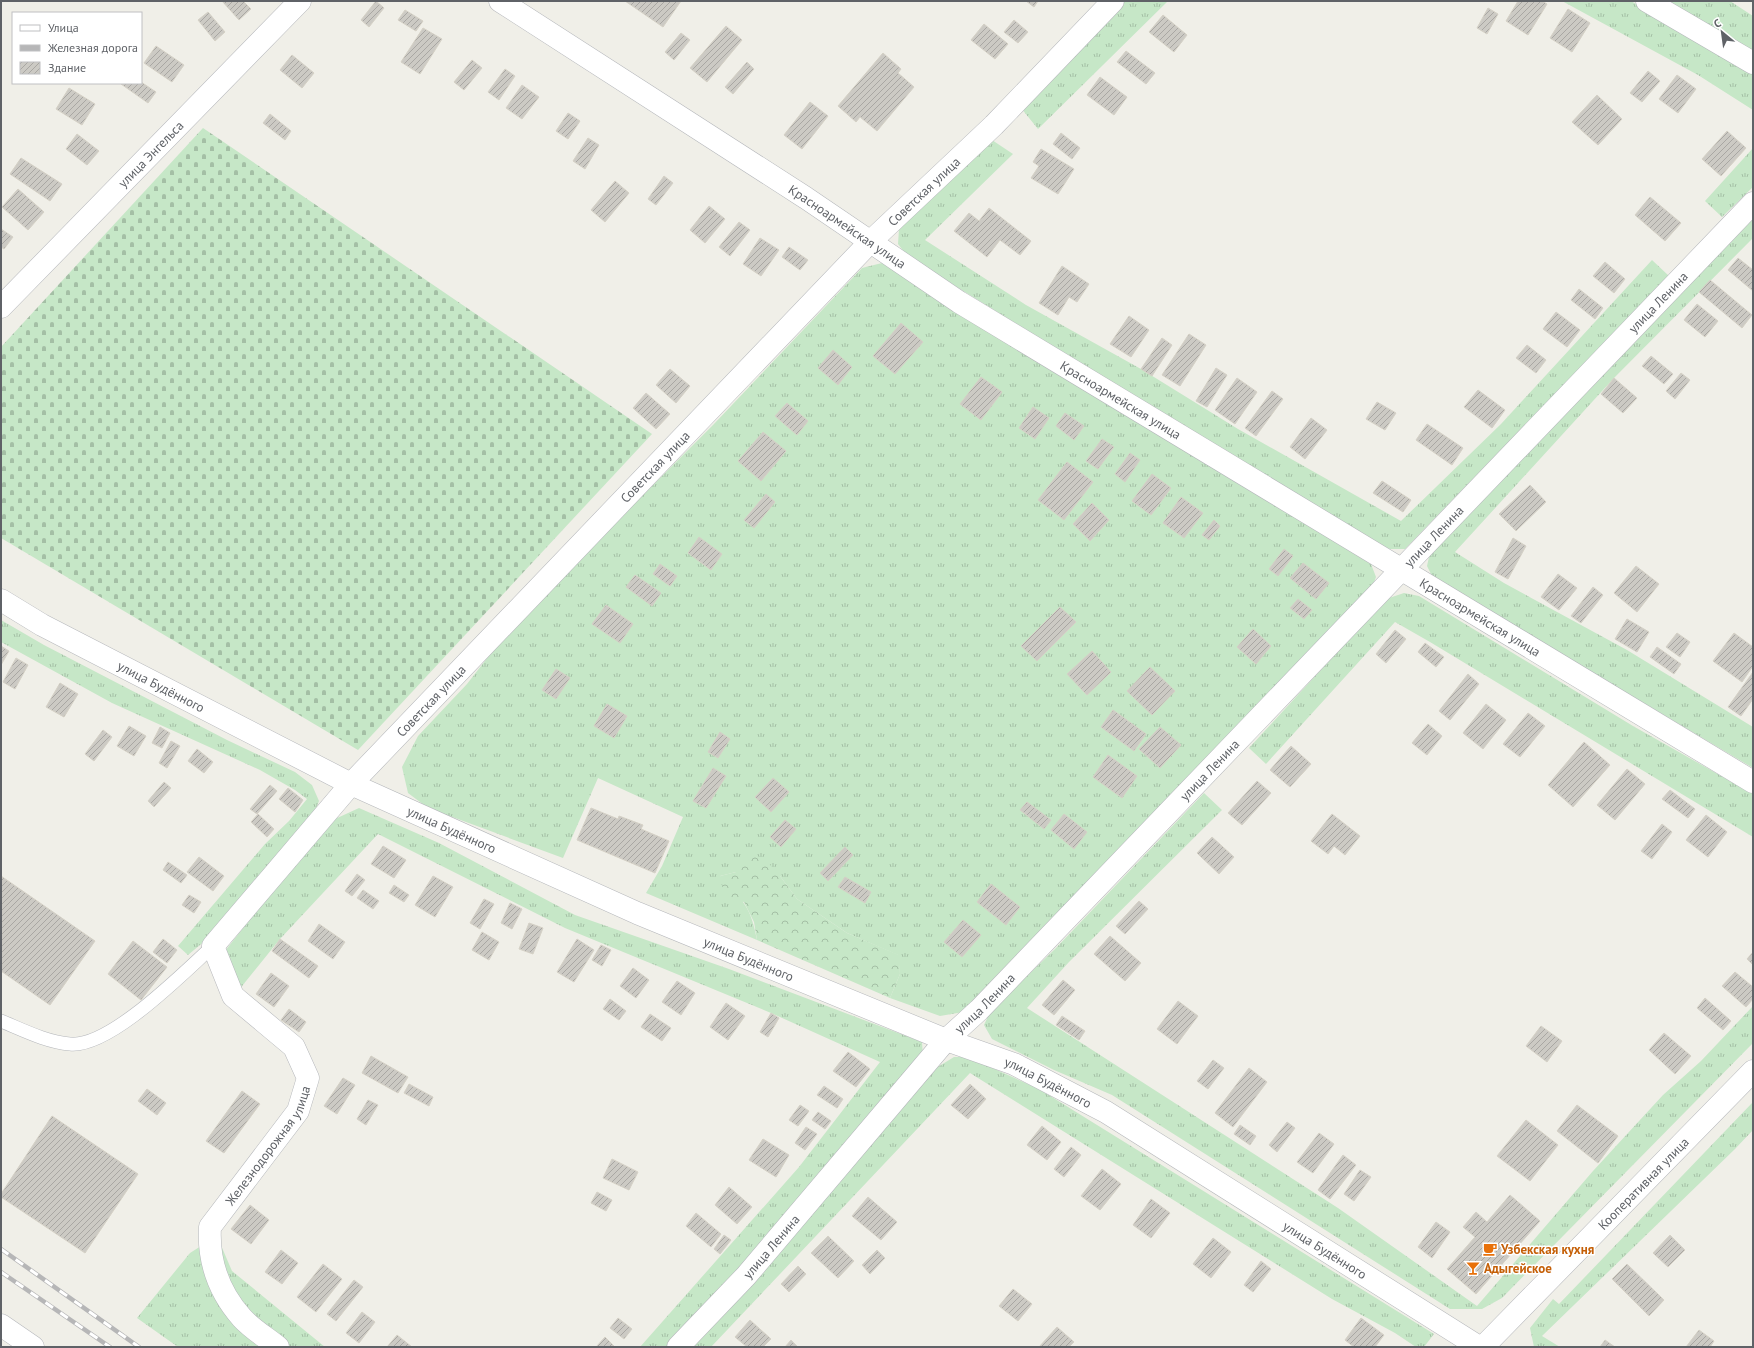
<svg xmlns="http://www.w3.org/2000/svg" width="1754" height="1348" font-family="'PT Sans',sans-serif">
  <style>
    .grass { fill: url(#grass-tufts) }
    .forest { fill: url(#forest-crowns) }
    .cemetery { fill: url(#cemetery-stones) }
    .building { fill: url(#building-hatch); stroke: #d5d1c6 }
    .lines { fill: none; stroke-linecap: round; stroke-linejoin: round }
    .service-casing { stroke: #b5b7bb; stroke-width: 14 }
    .minor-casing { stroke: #b5b7bb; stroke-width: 23 }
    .tertiary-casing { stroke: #b5b7bb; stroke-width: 23 }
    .service { stroke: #fff; stroke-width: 13 }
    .minor { stroke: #fff; stroke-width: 22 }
    .tertiary { stroke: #fff; stroke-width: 22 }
    .rail-casing { stroke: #b6b6b7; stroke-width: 4.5 }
    .rail { stroke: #fff; stroke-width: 3; stroke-dasharray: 9; stroke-linecap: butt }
    .labels { text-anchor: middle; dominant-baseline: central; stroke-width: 3; stroke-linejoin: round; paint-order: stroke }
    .street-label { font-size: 13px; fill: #5f6267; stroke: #fff }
    .food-label { font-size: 13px; font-weight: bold; fill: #c56008; stroke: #fff; text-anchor: start }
  </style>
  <defs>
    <pattern id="grass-tufts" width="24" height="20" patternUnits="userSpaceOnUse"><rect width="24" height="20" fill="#c6e7c7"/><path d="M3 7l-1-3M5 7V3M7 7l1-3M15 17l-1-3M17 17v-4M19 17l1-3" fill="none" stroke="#a4bfa5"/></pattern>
    <pattern id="forest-crowns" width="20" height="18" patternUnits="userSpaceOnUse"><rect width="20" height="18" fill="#c6e7c7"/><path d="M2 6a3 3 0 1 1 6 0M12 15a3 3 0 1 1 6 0" fill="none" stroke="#a4bfa5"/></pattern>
    <pattern id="cemetery-stones" width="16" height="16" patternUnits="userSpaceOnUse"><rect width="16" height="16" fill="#c6e7c7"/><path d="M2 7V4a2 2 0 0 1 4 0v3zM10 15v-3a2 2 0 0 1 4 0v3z" fill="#a4bfa5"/></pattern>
    <pattern id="building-hatch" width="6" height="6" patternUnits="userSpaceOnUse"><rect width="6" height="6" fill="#cccac4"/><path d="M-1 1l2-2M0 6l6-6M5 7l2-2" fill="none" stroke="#a9a7a3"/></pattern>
  </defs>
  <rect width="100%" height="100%" fill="#f0efe8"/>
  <path class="grass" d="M1124,1h44l-130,128 -17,-21z
    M1562,1h69l122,72v37l-55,-35z
    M1661,1h69l23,15v41z
    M989,138l24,16 -88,86 101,65 115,64 97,60 163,92 100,-97 151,-164 17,16 -264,273h-15l-17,-6 -465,-286 -10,-13 1,-15z
    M1753,148v39l-31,30 -17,-16z
    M1753,215v23l-139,140 -159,174 49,31 123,67 126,77v41l-320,-190 -6,-12 4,-18z
    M882,263l489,301 5,13 -4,11 -403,423 -29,5 -50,-18 10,-24 -2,-19 -51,-22 -50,-34 -17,-23 -44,-4 -16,4c23,24 31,31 37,64l-111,-47 16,-27 21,-49 -85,-39 -35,80 -135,-50 -20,-15 -6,-26 16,-31 49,-52 46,-59 200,-200 149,-157z
    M1404,593l15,3 214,130 120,68v43l-323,-195 -35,-20 -129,142 -17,-16 137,-149z
    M1,620l43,25 183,95 68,32 17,13 7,16 -7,18 -87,105 -37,31 -10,-9 87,-102 24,-23 18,-22 -12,-9 -35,-20 -148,-67 -111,-61z
    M1204,793l18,17 -153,152 -42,46 311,200 139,98 116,-135 70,-76 38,-34 52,-55v37l-251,255 -20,11h-32l-338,-214 -58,-25 -62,-31 -8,-14 6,-13 65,-63z
    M359,808l80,35 136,72 154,54 193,73 1,15 -64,79 -192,211h-27l159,-180 81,-105 -109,-49 -206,-85 -187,-94 -98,105 -42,52 -17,-35 92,-116 22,-21z
    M954,1057h14l71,32 395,245 -10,13h-8l-21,-14 -63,-34 -362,-226 -259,274h-24l249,-279z
    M1753,1102v28l-18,19 -193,187 18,11h-26l-4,-19 23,-29 6,5z
    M217,1236l15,35 93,76h-41l-43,-41 -20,-37z
    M201,1246l63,101h-86l-41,-29 53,-65z"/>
  <path class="forest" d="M754,855l11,4 15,17 17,23 50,34 52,22 1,19 -10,24 -133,-58 -3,-18 -10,-20 -18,-3 -6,-23 16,-4z"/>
  <path class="cemetery" d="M203,128l449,306 -294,316 -357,-212v-191z"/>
  <path class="building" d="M222,1h21l8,8 -12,11z
    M376,1l8,7 -15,19 -8,-7z
    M625,1h56l-18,26z
    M1026,1h12l-4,6z
    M1518,1h24l5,3 -19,31 -22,-14z
    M1488,8l10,6 -11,20 -10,-6z
    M1568,9l22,14 -18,29 -22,-14z
    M405,10l18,11 -7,10 -18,-11z
    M208,12l17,20 -10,9 -17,-21z
    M1163,15l24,20 -13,17 -25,-20z
    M1014,20l14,12 -10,11 -14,-11z
    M984,24l24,20 -13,15 -24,-19z
    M726,26l16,14 -35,42 -17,-14z
    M423,28l19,11 -22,35 -19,-12z
    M681,33l9,7 -16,20 -9,-8z
    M156,46l28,19 -12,17 -28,-19z
    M1126,51l29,22 -9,11 -29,-22z
    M883,53l18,16 -3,4 16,14 -37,44 -17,-14 -4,5 -18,-16z
    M292,55l22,18 -12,15 -22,-18z
    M472,60l10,8 -18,22 -10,-8z
    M747,62l7,7 -21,25 -8,-7z
    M505,69l10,7 -16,24 -11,-8z
    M1648,71l12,10 -18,21 -12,-9z
    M1677,75l19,14 -18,24 -19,-14z
    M1100,77l27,20 -13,18 -27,-20z
    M141,82l15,10 -8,11 -27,-19 20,-1z
    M522,85l17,12 -17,22 -16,-11z
    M69,88l26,16 -13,21 -26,-16z
    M1597,95l25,24 -24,26 -26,-23z
    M810,102l18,14 -26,33 -18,-14z
    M568,113l12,8 -12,18 -12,-8z
    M270,114l21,17 -6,9 -22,-17z
    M1727,131l19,17 -25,28 -19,-17z
    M1061,133l19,15 -8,11 -19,-15z
    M77,134l22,17 -12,14 -21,-16z
    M588,138l11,7 -14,24 -12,-8z
    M1041,149l33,20 -16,25 -27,-16 8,-12 -6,-4z
    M21,158l41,26 -12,17 -40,-27z
    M664,176l9,7 -17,22 -8,-6z
    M615,181l14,12 -24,29 -14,-12z
    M18,189l26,23 -16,18 -26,-23z
    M1650,197l31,26 -16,18 -30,-26z
    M709,206l16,13 -20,24 -15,-13z
    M989,208l42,33 -11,14 -20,-15 -13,17 -33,-26 15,-18 10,8z
    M739,222l11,8 -20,26 -11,-9z
    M1,229l12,8 -9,12 -3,-2z
    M760,238l19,12 -18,26 -18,-12z
    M789,247l19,13 -8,10 -18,-13z
    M1738,258l15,12v21l-25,-21z
    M1605,262l20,17 -11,14 -21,-17z
    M1062,266l27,18 -12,18 -8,-5 -11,18 -19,-12z
    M1710,280l42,35 -10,13 -43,-36z
    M1579,289l24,19 -8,11 -24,-19z
    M1697,304l21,17 -13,16 -21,-17z
    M1556,312l24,18 -13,17 -24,-18z
    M1129,316l20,14 -18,27 -21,-13z
    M901,323l22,19 -28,32 -22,-18z
    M1189,334l17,11 -26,41 -18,-11z
    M1162,338l10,7 -20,31 -11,-7z
    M1527,345l19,15 -10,13 -20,-15z
    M833,350l19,17 -14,18 -20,-17z
    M1651,356l22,18 -9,10 -22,-18z
    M1216,368l11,7 -20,32 -11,-6z
    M670,369l20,17 -14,17 -20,-18z
    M1681,373l9,7 -15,19 -9,-8z
    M981,377l21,15 -21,28 -21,-16z
    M1237,378l20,14 -22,32 -20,-14z
    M1614,378l23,20 -14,15 -22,-19z
    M1478,390l27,20 -13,18 -28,-21z
    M1272,391l11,8 -27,37 -11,-8z
    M646,393l24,21 -14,15 -23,-21z
    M1377,402l19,11 -11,17 -19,-11z
    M787,403l21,18 -11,14 -22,-19z
    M1033,407l16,11 -14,21 -16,-11z
    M1065,413l19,13 -10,14 -18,-14z
    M1311,418l16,12 -22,29 -15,-12z
    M1427,424l36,24 -11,17 -36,-25z
    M763,432l23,19 -25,30 -23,-20z
    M1102,439l12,8 -16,22 -12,-8z
    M1130,453l10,7 -15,22 -10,-8z
    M1067,462l26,20 -29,38 -26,-20z
    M1152,474l19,14 -20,27 -19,-14z
    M1382,481l29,19 -8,12 -30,-19z
    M1530,485l16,17 -30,29 -17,-17z
    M766,494l9,8 -21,26 -10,-8z
    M1181,497l22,16 -19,25 -21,-15z
    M1092,503l17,17 -19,21 -17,-17z
    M1214,520l6,6 -11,14 -7,-5z
    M699,537l23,17 -11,16 -23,-17z
    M1513,538l13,8 -18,33 -13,-7z
    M1284,549l9,7 -15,20 -9,-7z
    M1303,563l26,20 -13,16 -26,-21z
    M660,564l17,12 -7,10 -17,-12z
    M1636,566l23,18 -22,28 -23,-19z
    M1558,574l19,14 -18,22 -18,-13z
    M635,575l26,18 -9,13 -26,-19z
    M1593,587l10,8 -22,28 -10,-7z
    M1298,599l14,11 -8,9 -14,-11z
    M606,605l27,19 -13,19 -28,-19z
    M1060,607l16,15 -39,39 -16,-15z
    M1627,619l22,13 -12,20 -22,-13z
    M1253,629l18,17 -15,18 -19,-17z
    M1395,630l11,9 -20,24 -10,-9z
    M1677,633l13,9 -10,15 -14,-10z
    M1734,633l19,14v19l-11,16 -29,-21z
    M1425,643l19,14 -8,10 -18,-15z
    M1,646l8,5 -8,14z
    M1657,647l24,17 -7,10 -24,-17z
    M1092,651l19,21 -24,23 -20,-21z
    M16,658l12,7 -13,24 -12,-7z
    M1150,667l25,24 -23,24 -25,-24z
    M556,669l14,9 -14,21 -14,-9z
    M1753,672v27l-12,17 -13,-9z
    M1468,674l11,10 -29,36 -11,-9z
    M60,683l18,11 -14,23 -18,-10z
    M607,704l20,12 -13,22 -20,-12z
    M1486,704l20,16 -23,29 -20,-16z
    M1113,710l33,24 -12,17 -33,-24z
    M1528,713l17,13 -25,31 -17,-13z
    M1428,724l14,12 -15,19 -15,-12z
    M129,726l17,10 -12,20 -17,-10z
    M160,727l10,6 -8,15 -10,-5z
    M1160,727l21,18 -21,23 -21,-19z
    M103,730l9,7 -18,24 -9,-7z
    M720,732l10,7 -12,19 -10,-6z
    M171,741l9,5 -13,22 -8,-5z
    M1584,742l26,23 -37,42 -25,-22z
    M1291,746l20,18 -21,23 -20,-17z
    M197,749l16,13 -9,11 -16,-12z
    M1108,755l29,21 -15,22 -29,-21z
    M713,768l13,8 -20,32 -13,-7z
    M1627,769l18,15 -30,36 -18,-15z
    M773,778l16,14 -18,20 -16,-15z
    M1257,781l14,12 -29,32 -14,-12z
    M164,782l7,6 -17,19 -6,-6z
    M270,785l7,6 -20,23 -7,-5z
    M288,788l15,12 -8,12 -16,-13z
    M1670,790l25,19 -7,9 -26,-19z
    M1027,802l24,18 -7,9 -24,-19z
    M591,808l27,11 1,-3 24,9 -2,4 28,12 -14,32 -78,-33z
    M258,814l16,15 -7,8 -16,-15z
    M1064,814l23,18 -13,17 -23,-19z
    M1332,814l28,22 -15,19 -11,-9 -6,8 -17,-13z
    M1706,815l21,17 -19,25 -22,-17z
    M785,820l11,9 -15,18 -11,-10z
    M1662,824l10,8 -20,27 -11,-8z
    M1212,837l22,20 -15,17 -22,-21z
    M383,846l23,14 -12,18 -23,-14z
    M845,847l8,8 -25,26 -8,-8z
    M199,857l25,19 -11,15 -26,-19z
    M168,862l19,13 -6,8 -18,-13z
    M357,874l8,6 -13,16 -7,-5z
    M1,876l94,65 -45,64 -49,-34z
    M433,876l20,11 -18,30 -20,-12z
    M845,877l26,15 -6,11 -27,-16z
    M991,884l29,23 -14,18 -29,-23z
    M394,885l15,10 -5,7 -15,-9z
    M363,890l16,11 -6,8 -16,-11z
    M189,895l12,7 -7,11 -12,-8z
    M484,899l10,5 -14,25 -10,-6z
    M1139,901l9,8 -23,25 -9,-8z
    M510,903l12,6 -10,20 -11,-6z
    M963,920l18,15 -19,22 -18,-15z
    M529,923l14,5 -10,26 -14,-5z
    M319,924l26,18 -12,17 -25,-18z
    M482,932l17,10 -10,18 -17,-10z
    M1110,936l31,27 -16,18 -31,-27z
    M163,939l14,11 -10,13 -14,-11z
    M280,939l38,27 -9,12 -37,-27z
    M577,939l17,11 -20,32 -17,-10z
    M133,941l34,26 -26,33 -33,-26z
    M601,945l10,5 -9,16 -10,-6z
    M1753,952v13l-6,-6z
    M633,968l16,12 -13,18 -16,-12z
    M1735,972l18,15v12l-7,8 -24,-21z
    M271,973l18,13 -15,21 -18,-13z
    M1063,980l12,10 -21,25 -12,-10z
    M677,981l18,12 -14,22 -19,-13z
    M1705,998l26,23 -8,9 -26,-22z
    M610,999l16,12 -7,9 -16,-11z
    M1178,1001l20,15 -21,28 -20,-15z
    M726,1003l19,13 -17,24 -18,-13z
    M289,1009l17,13 -7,10 -18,-12z
    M771,1013l8,5 -11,19 -8,-5z
    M650,1014l21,14 -9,13 -21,-14z
    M1062,1016l23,15 -6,9 -23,-15z
    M1541,1026l21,15 -15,21 -21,-16z
    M1664,1033l27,23 -16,18 -26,-24z
    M848,1052l22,17 -14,18 -23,-16z
    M371,1056l37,21 -10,16 -36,-20z
    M1213,1060l11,8 -16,21 -11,-8z
    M1249,1068l18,14 -34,45 -18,-14z
    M343,1078l12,7 -18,29 -13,-8z
    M409,1084l24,13 -4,9 -25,-13z
    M970,1084l16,15 -18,20 -17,-14z
    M824,1086l19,13 -6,9 -20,-13z
    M147,1089l19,14 -9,12 -19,-14z
    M242,1091l18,13 -36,49 -18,-12z
    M368,1100l10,5 -12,20 -9,-6z
    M800,1105l9,6 -11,15 -9,-6z
    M1577,1105l41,31 -20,27 -41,-32z
    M818,1112l13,9 -6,8 -13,-9z
    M52,1116l86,58 -53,79 -84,-56v-3z
    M1526,1120l32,25 -28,36 -33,-25z
    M1287,1122l8,6 -18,24 -8,-7z
    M1240,1125l16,11 -6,9 -16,-11z
    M1042,1126l19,16 -14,18 -20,-15z
    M806,1127l11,7 -12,16 -10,-7z
    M1319,1133l15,11 -21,29 -16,-11z
    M763,1139l26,16 -13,22 -27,-17z
    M1071,1147l10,8 -17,22 -10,-8z
    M1343,1155l13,10 -26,34 -12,-9z
    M612,1159l26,13 -9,18 -26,-12z
    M1102,1169l19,15 -21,26 -19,-14z
    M1360,1170l11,7 -17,24 -10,-7z
    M729,1187l23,20 -15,17 -22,-19z
    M597,1192l15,8 -6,11 -15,-8z
    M1510,1195l30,26 -64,73 -29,-25 28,-32 -12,-10 13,-15 11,10z
    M868,1197l29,25 -16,18 -29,-24z
    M1151,1199l19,14 -19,25 -18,-13z
    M250,1205l19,15 -18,24 -20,-15z
    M696,1213l25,21 -10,13 -25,-21z
    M1436,1222l14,10 -18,26 -14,-11z
    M724,1235l7,5 -11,14 -6,-5z
    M1670,1235l15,15 -17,17 -15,-14z
    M828,1236l26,25 -16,17 -27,-25z
    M1213,1238l18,14 -20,26 -18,-14z
    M281,1250l17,13 -16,21 -17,-12z
    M877,1250l8,8 -15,16 -8,-9z
    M1261,1261l10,8 -18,23 -9,-7z
    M323,1264l19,15 -26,33 -19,-15z
    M1627,1264l37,36 -15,16 -37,-37z
    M798,1266l8,8 -17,18 -8,-8z
    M354,1280l9,7 -27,34 -9,-7z
    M1013,1289l19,15 -14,17 -19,-15z
    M362,1312l13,10 -16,21 -13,-10z
    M618,1318l14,11 -8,10 -14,-11z
    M1361,1318l23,17 -9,12h-21l-9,-7z
    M750,1320l21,19 -8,8h-16l-12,-10z
    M1057,1327l17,15 -5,5h-30z
    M1699,1330l15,11 -4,6h-24z
    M397,1335l15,12h-25z
    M605,1337l10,10h-19z
    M791,1340l7,7h-13z
    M1605,1340l10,7h-15z"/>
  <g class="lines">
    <defs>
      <path id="service" d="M1,1021c22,9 45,21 69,23 40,4 114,-72 143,-98"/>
      <g id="minor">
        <path id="s1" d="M500,1l306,197 153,104 794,480"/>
        <path d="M1647,1l106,62"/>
        <path id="s2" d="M1,307l299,-306"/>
        <path d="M1,1325l32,22"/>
        <path id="s3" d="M278,1347c-11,-9 -26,-18 -36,-29 -23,-26 -34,-57 -32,-91l88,-116 10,-33 -14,-31 -61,-51 -20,-50 138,-162 520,-543 123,-116 119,-124"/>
        <path id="s4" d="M678,1347l68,-71 200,-236 33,-30 774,-807"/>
      </g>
      <g id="tertiary">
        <path id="s5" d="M1,600l41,25 309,159 286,129 309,127 68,24 92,48 373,235"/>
        <path id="s6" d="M1483,1347l270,-276"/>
      </g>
    </defs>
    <use href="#service" class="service-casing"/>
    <use href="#minor" class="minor-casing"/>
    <use href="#tertiary" class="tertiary-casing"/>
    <use href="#service" class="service"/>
    <use href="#minor" class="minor"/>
    <use href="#tertiary" class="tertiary"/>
    <defs>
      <path id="rail" d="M1,1249l138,98
        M1,1272l109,75"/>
    </defs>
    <use href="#rail" class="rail-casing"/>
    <use href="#rail" class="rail"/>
  </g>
  <defs>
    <symbol id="cafe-bare" viewBox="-9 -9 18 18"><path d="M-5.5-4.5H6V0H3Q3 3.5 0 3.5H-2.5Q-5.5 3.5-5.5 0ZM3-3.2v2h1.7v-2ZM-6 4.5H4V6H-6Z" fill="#e8710a" stroke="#fff" stroke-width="2.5" paint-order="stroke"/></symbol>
    <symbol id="bar-bare" viewBox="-9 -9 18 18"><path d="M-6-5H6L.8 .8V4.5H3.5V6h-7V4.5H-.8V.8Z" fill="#e8710a" stroke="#fff" stroke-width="2.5" paint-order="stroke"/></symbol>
  </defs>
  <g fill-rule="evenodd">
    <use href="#cafe-bare" x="1480" y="1239" width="20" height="20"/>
    <use href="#bar-bare" x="1463" y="1258" width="20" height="20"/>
  </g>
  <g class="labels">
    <g class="street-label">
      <text stroke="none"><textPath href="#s2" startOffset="214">улица Энгельса</textPath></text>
      <text stroke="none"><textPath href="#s3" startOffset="1530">Советская улица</textPath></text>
      <text stroke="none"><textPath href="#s1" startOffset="414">Красноармейская улица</textPath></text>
      <text stroke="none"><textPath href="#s4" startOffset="1433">улица Ленина</textPath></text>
      <text stroke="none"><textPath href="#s1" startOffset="738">Красноармейская улица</textPath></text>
      <text stroke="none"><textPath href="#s3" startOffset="1145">Советская улица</textPath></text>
      <text stroke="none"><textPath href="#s4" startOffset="1109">улица Ленина</textPath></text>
      <text stroke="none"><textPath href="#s1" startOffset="1158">Красноармейская улица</textPath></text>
      <text stroke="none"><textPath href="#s5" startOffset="182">улица Будённого</textPath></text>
      <text stroke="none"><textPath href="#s3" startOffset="821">Советская улица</textPath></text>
      <text stroke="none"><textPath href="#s4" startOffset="785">улица Ленина</textPath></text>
      <text stroke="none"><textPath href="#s5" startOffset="506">улица Будённого</textPath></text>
      <text stroke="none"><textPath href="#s5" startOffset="830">улица Будённого</textPath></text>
      <text stroke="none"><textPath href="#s4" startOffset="461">улица Ленина</textPath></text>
      <text stroke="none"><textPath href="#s5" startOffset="1154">улица Будённого</textPath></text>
      <text stroke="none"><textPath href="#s3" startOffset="246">Железнодорожная улица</textPath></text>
      <text stroke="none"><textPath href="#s6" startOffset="229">Кооперативная улица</textPath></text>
      <text stroke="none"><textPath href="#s4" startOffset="137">улица Ленина</textPath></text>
      <text stroke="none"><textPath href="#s5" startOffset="1478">улица Будённого</textPath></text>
    </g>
    <g class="food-label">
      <text x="1501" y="1249">Узбекская кухня</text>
      <text x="1484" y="1268">Адыгейское</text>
    </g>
  </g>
  <rect width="1754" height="1348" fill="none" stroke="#5f6267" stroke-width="4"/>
  <rect x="12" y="12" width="130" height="72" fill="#ffffff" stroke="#bfc0c2"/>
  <rect x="20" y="25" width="20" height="6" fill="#ffffff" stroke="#bfc0c2"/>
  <text x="48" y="32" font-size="12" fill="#5f6267">Улица</text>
  <rect x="20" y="45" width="20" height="6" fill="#b6b6b7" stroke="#bfc0c2"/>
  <text x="48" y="52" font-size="12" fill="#5f6267">Железная дорога</text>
  <rect x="20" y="62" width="20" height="12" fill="url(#building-hatch)" stroke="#bfc0c2"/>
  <text x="48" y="72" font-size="12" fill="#5f6267">Здание</text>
  <g transform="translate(1722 32) rotate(331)" stroke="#ffffff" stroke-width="3" paint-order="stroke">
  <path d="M0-3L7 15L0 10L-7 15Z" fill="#5f6267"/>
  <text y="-6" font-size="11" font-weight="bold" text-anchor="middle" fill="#5f6267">С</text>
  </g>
</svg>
